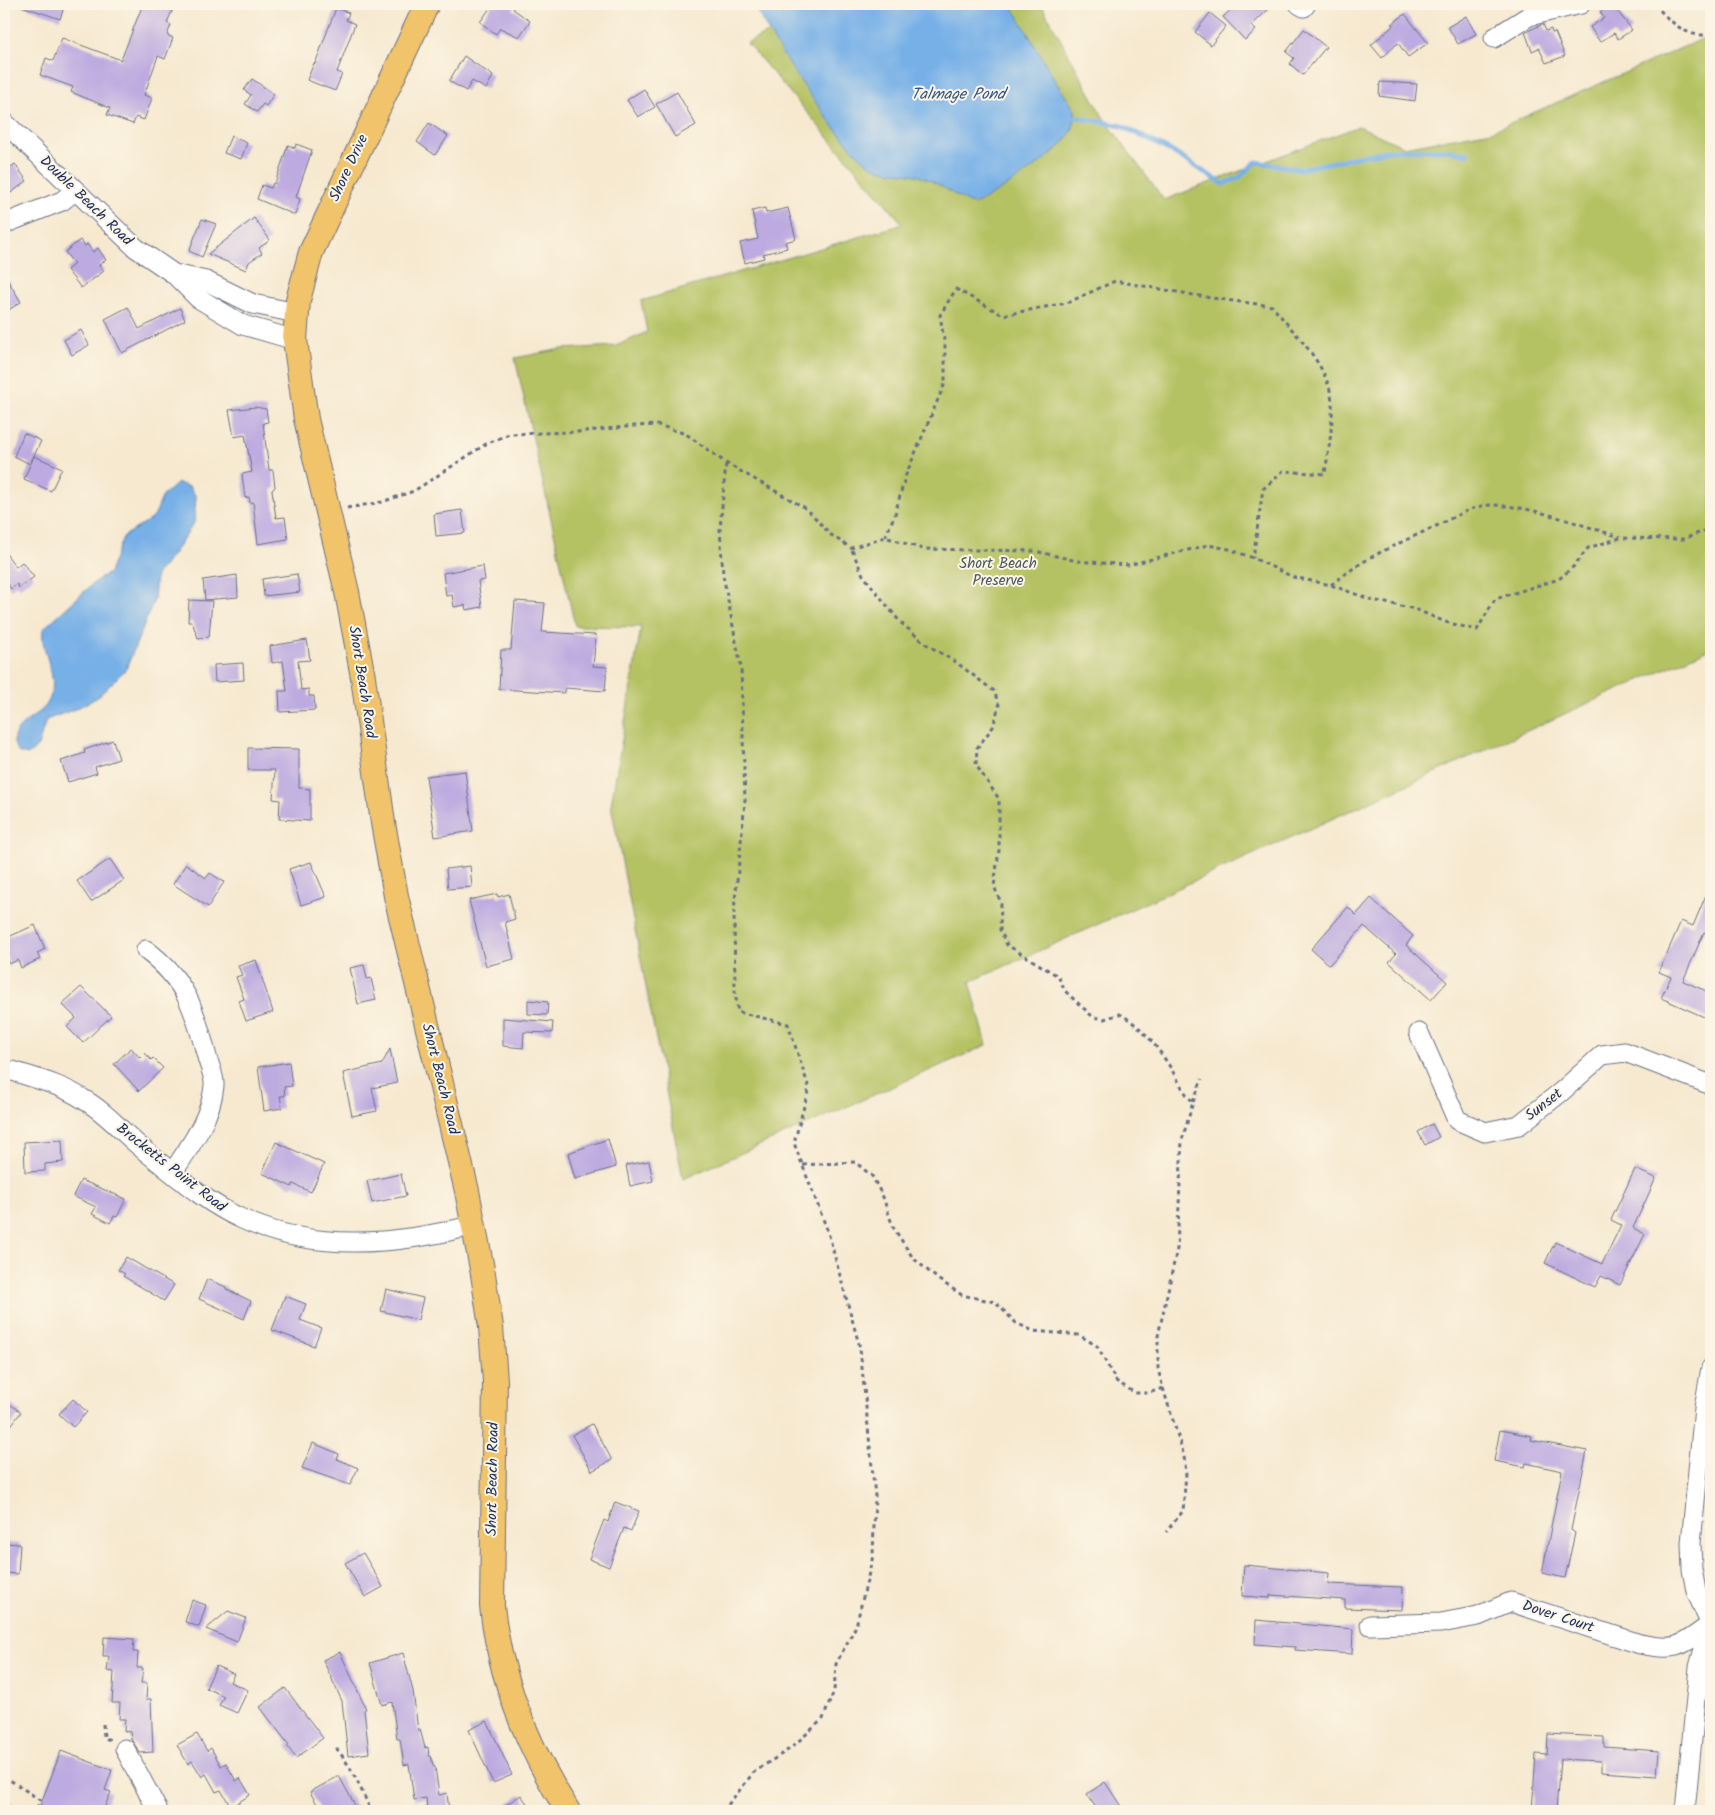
<svg xmlns="http://www.w3.org/2000/svg" width="1715" height="1815" font-family="Kalam,sans-serif">
  <style>
    .green { fill: #b5c264; stroke: #687861 }
    .sand { fill: #eeda9e; stroke: #84847e }
    .water { fill: #77b0e7; stroke: #4970a2 }
    .lines { fill: none; stroke-linecap: round; stroke-linejoin: round }
    .stream { stroke: #77b0e7; stroke-width: 5 }
    .building { fill: #bdaae0 }
    .minor-casing { stroke: #687086; stroke-width: 21 }
    .major-casing { stroke: #687086; stroke-width: 26 }
    .path { stroke: #687086; stroke-width: 3; stroke-dasharray: 4 4; stroke-linecap: butt }
    .minor { stroke: #fff; stroke-width: 19 }
    .major { stroke: #f1c36a; stroke-width: 24 }
    .labels { text-anchor: middle; dominant-baseline: central; stroke-width: 4; stroke-linejoin: round; paint-order: stroke }
    .street-label { font-size: 15px; fill: #1b2f5e; stroke: #fcf5e5 }
    .park-label { font-size: 15px; fill: #495b60; stroke: #fcf5e5 }
    .water-label { font-size: 16px; font-style: italic; fill: #375687; stroke: #fcf5e5 }
  </style>
  <rect width="100%" height="100%" fill="#fcf5e5"/>
  <filter id="ink" filterUnits="userSpaceOnUse"><feTurbulence type="fractalNoise" baseFrequency=".02" numOctaves="2"/><feDisplacementMap in="SourceGraphic" scale="10" xChannelSelector="R" yChannelSelector="G"/><feConvolveMatrix kernelMatrix="1 2 1 2 8 2 1 2 1" color-interpolation-filters="sRGB"/></filter>
  <filter id="wash" filterUnits="userSpaceOnUse"><feTurbulence type="fractalNoise" baseFrequency=".0096" numOctaves="4" result="noise"/><feDisplacementMap in="SourceGraphic" scale="20" xChannelSelector="R" yChannelSelector="G"/><feGaussianBlur stdDeviation="1.12" result="paint"/><feColorMatrix in="noise" values="0 0 0 0 0 0 0 0 0 0 0 0 0 0 0 0 0 1.4 0 .05"/><feComposite in="paint" operator="in"/></filter>
  <g filter="url(#wash)">
    <rect width="100%" height="100%" fill="#f6e9d0"/>
    <path class="green" d="M826,4h215l62,113 61,83 195,-74 45,21 88,-16 219,-96v613l-741,334 17,63 -304,134 -72,-374 30,-178 -66,-1 -60,-268 47,-9 54,-3 31,-14 -6,-31 262,-77 -156,-181z"/>
    <path class="sand" d="M4,1791l2,3 9,17h-11z"/>
    <path class="water" d="M754,4h257l45,78 19,28c1,12 -3,23 -11,32 -13,16 -70,54 -89,62l-6,-1c-17,-9 -34,-23 -53,-28 -14,-3 -31,-2 -44,-9 -29,-17 -105,-130 -118,-162z
      M178,483l12,4 6,10 -2,26 -20,30 -18,22 -2,25 -28,69 -28,28 -23,12 -29,11 -8,26 -10,9 -9,-2c-19,-25 19,-34 28,-49 16,-26 -8,-51 -4,-75l54,-49 12,-7 14,-36 31,-20 9,-22z"/>
    <g class="lines">
      <path class="stream" d="M1076,117l46,9 49,25 52,33 16,-6 17,-16 44,7 90,-19h56l22,4"/>
    </g>
    <g id="blocks">
      <path class="building" d="M23,4h42l-5,15 -38,-13z
        M143,4h32l-8,19 4,2 -4,10 6,3 -8,21 -7,-3 -11,31 -3,8 8,3 -8,22 -8,-3 -3,7 -26,-9 3,-7 -39,-16 2,-5 -33,-12 6,-17 7,3 9,-23 59,22z
        M493,4h24l-4,5 17,12 -11,16 -19,-9 -4,6 -16,-12z
        M1237,4h37l-23,22 5,4 -11,10 -22,-23z
        M1612,4l20,26 -14,9 -4,-6 -14,9 -10,-15 14,-9 -4,-6z
        M336,8l13,5 -3,7 9,4 -18,48 5,2 -7,17 -28,-11 7,-17 1,1z
        M1210,13l16,13 -15,19 -16,-13z
        M1405,14l23,29 -20,14 -10,-14 -16,15 -11,-13 23,-20 -2,-1z
        M1466,16l10,18 -18,10 -10,-17z
        M1543,24l3,7 5,-2 1,4 3,-1 10,24 -19,7 -7,-15 -7,3 -7,-19z
        M1304,29l22,18 -23,28 -13,-11 4,-6 -8,-6z
        M464,56l29,20 -7,13 -14,-8 -6,10 -17,-10z
        M252,79l22,15 -8,12 -3,-2 -6,8 -12,-8 6,-9 -7,-5z
        M1380,82l37,2 -2,17 -36,-5z
        M644,89l11,18 -17,10 -11,-17z
        M677,92l19,33 -21,12 -19,-33z
        M429,123l19,13 -13,19 -18,-13z
        M231,136l16,7 -6,16 -17,-6z
        M296,144l16,6 -16,47 4,2 -5,16 -38,-16 5,-14 9,3 2,-5h2l13,-38 7,3z
        M15,164l12,17 -23,17v-26z
        M765,208l1,5 22,-5 8,31 -11,3 2,6 -24,6 1,4 -19,5 -5,-20 18,-4 -6,-28z
        M254,218l16,22 -11,8 3,5 -13,9 -3,8 -38,-16z
        M202,219l14,5 -14,33 -13,-6z
        M80,240l5,6 2,-2 6,8 5,-4 8,12 -7,5 5,6 -23,17 -14,-18 7,-6 -9,-12z
        M4,274l17,28 -17,11z
        M128,307l11,22 41,-21 5,12 -63,33 -17,-34z
        M81,330l8,15 -17,10 -8,-15z
        M255,407l11,2 2,13 -5,1 6,47h4l2,17 -3,3 4,28 9,-1 3,22 -30,5 -5,-42 -3,1 -1,-6 -4,1 -3,-24 10,-2 -7,-37 -11,2 -5,-27z
        M24,433l17,8 -11,23 -16,-8z
        M34,456l28,12 -11,23 -27,-12z
        M462,510l3,23 -29,3 -2,-22z
        M4,551l12,16 6,-5 12,15 -15,11 -2,-4 -6,5 -7,-10z
        M483,566l2,14 -7,1 4,26 -16,3 -1,-5 -11,2 -2,-12 -6,1 -3,-23z
        M297,574l3,18 -36,4 -2,-17z
        M237,575l1,22 -33,3 -2,-20z
        M189,600l23,1 -3,36 -11,1 -6,-16h-4z
        M515,601l30,2 -3,29 54,3 -3,31 14,1 -2,24 -40,-3v5l-66,-4 2,-39h10z
        M307,640l3,20 -12,1 3,29 8,-1v7h5l1,14 -35,2 -1,-21h8l-4,-30 -11,2 -2,-17z
        M243,663l1,17 -29,2 -1,-17z
        M113,740l6,19 -24,8 2,6 -29,9 -7,-21 24,-8 -1,-3z
        M248,748l51,1v39l11,1v32l-31,-2 1,-19 -7,-1 2,-29h-27z
        M465,771l8,60 -38,6 -9,-61z
        M110,859l14,21 -33,22 -14,-21z
        M311,862l15,35 -25,8 -12,-36z
        M186,864l20,14 4,-5 14,9 -16,25 -35,-23z
        M470,866l2,21 -24,2 -2,-20z
        M1711,883v52l-7,-3 -21,49 28,12v27l-50,-22 10,-21 -12,-5 22,-51 12,5z
        M497,894l1,3 11,-3 6,25 -10,3 9,37 -28,7 -17,-66z
        M1371,898l42,38 -7,9 41,37 -16,18 -42,-38 7,-8 -32,-28 -35,39 -18,-16 37,-42 8,8z
        M35,925l10,24 -8,4 3,6 -19,9 -3,-8 -9,4 -5,-13v-12z
        M256,960l17,52 -27,9 -7,-20 5,-2 -8,-22 6,-2 -4,-9z
        M364,965l3,14 4,-1 5,22 -18,4 -8,-36z
        M81,987l30,29 -28,27 -16,-16 9,-9 -14,-14z
        M528,1000l20,2 -1,13 -19,-1z
        M503,1018l50,4 -1,11 -28,-1 -1,16 -20,-2z
        M131,1048l9,10 5,-5 6,7 2,-2 10,10 -24,23 -25,-27z
        M390,1049l7,34 -25,5 5,23 -25,5 -9,-43 39,-9z
        M289,1062l3,24 -8,1 1,9h-5l2,12 -18,3 -6,-44z
        M1432,1124l7,13 -14,8 -7,-13z
        M608,1139l8,28 -41,12 -7,-26z
        M62,1140l1,22 -18,2v7l-20,1 -1,-30z
        M276,1142l48,22 -13,28 -18,-8 -1,3 -30,-14z
        M649,1161l4,20 -23,5 -4,-21z
        M1635,1169l21,9 -23,50 12,6 -25,51 -19,-9 -6,11 -50,-24 10,-21 47,22 19,-39 -10,-5z
        M401,1174l5,22 -34,7 -5,-22z
        M81,1180l45,19 -9,18 -3,-1 -4,7 -18,-9 4,-7 -23,-11z
        M126,1257l48,28 -10,16 -41,-25 2,-2 -7,-4z
        M207,1279l19,8v2l25,12 -7,18 -45,-20z
        M386,1289l37,9 -5,22 -37,-9z
        M285,1296l21,8 -6,16 21,8 -7,18 -42,-16z
        M73,1399l14,13 -14,15 -14,-13z
        M10,1404l11,8 -17,23v-23z
        M592,1424l20,36 -20,11 -20,-36z
        M1500,1430l32,6 -1,4 56,11 -16,79 4,3 -10,45 -23,-5 20,-102 -36,-8 -1,4 -31,-6z
        M313,1443l26,11 -2,5 21,9 -8,17 -48,-17z
        M615,1502l24,9 -8,20 -7,-3 -15,39 -20,-8 15,-39 4,2z
        M4,1543l16,1 -2,30 -14,-1z
        M363,1553l20,34 -18,10 -20,-34z
        M1244,1565l85,8 -1,11 75,3 -1,23 -57,-2v-8l-75,-5v3l-28,-2z
        M192,1600l14,5 -7,22 -14,-5z
        M228,1611l18,7 -9,24 -31,-13z
        M1256,1620l97,9 -1,25 -57,-4v-3l-40,-3z
        M104,1637l30,2 -1,13h5l-1,16h6l-2,15h6l-1,16h5l2,53 -13,1 -9,-14 -1,-7 -6,-1 1,-12h-6l1,-16h-8l2,-31 -7,-1 2,-15h-6z
        M340,1652l26,57 -2,1 5,43 -21,3 -6,-55 -19,-41z
        M403,1653l10,38 5,39 2,-1 5,19 3,-1 1,9h2l2,10 2,1 4,28 8,-2 2,18h-22l-1,-13 -12,2 -5,-36 -5,1 -4,-26h-3l-5,-37 -10,3 -12,-42z
        M216,1666l18,8 -4,8 18,8 -11,23 -18,-8 5,-9 -18,-8z
        M285,1688l38,50 -27,20 -9,-12 2,-1 -29,-38z
        M487,1721l25,54 -19,8 -24,-53z
        M197,1734l10,17 4,-3 10,18 5,-3 10,18 4,-3 10,17 -19,12 -10,-17 -5,2 -10,-18 -4,3 -10,-16 -4,3 -11,-19z
        M1548,1734l56,3v10l55,4 -2,25 -56,-4v-11l-41,-2 -4,52h-24l4,-57 11,1z
        M61,1751l51,19 -7,20 6,2 -8,19h-65z
        M339,1776l19,35h-37l-11,-19z
        M1105,1782l19,29h-26l-11,-17z
        M521,1795l11,16h-36z"/>
    </g>
  </g>
  <g filter="url(#ink)">
    <use href="#blocks" fill-opacity="0" stroke="#687086" stroke-width="1"/>
    <g class="lines">
      <defs>
        <path id="minor" d="M1299,4l5,3 2,-3
          M1494,38l35,-22 52,-12
          M4,122l132,126 38,26 24,24 45,27 52,15
          M4,224l58,-23 13,-10
          M174,274l32,7 47,23 43,9
          M146,950c40,30 49,60 61,107 2,8 8,20 7,29 -3,32 -24,60 -41,86
          M1419,1033l38,87 28,12 34,-7 42,-33 41,-37 23,-3 86,33
          M13,1071c24,8 49,14 70,28 23,13 41,35 61,51 30,24 61,52 96,68 73,35 158,27 234,7
          M1711,1368l-7,40 -13,135 1,26 4,22 15,34
          M1370,1625l71,-2 37,-7 33,-14 129,42c38,8 41,2 71,-20
          M125,1749l33,62
          M1685,1811l14,-144 12,-43"/>
        <path id="major" d="M427,4l-116,248 -13,48 -3,40 11,79 41,173 16,85 20,146 13,73 71,295 16,83 8,53 4,54 -3,225c8,75 36,142 76,205"/>
      </defs>
      <use href="#minor" class="minor-casing"/>
      <use href="#major" class="major-casing"/>
      <path class="path" d="M1655,4c12,16 36,38 56,29
        M347,508l35,-6 32,-11 72,-47 23,-10 68,-2 58,-6 23,-1 28,9 40,29 81,46 24,26 20,13 34,-11 38,12 112,2 42,10 51,4 80,-20 21,4 24,9 40,19 38,8 41,15 43,9 30,13 32,8 18,-31 64,-20 15,-13 14,-18 32,-10 64,1 27,-11
        M885,537l10,-23 10,-37 40,-94v-37l-5,-31 16,-26 47,26 64,-12 48,-22 96,17 61,8c20,25 47,49 57,81 8,23 -1,63 -4,87l-42,-3 -20,18 -10,69
        M1331,585c35,-29 63,-39 103,-58 18,-8 39,-23 60,-22 42,2 86,20 126,32
        M1193,1102l9,-23
        M803,1165l52,-3 17,14 11,21 10,30 20,31 26,22 23,15 33,7 21,21 17,8 46,4 18,11 19,35 19,12h14l14,-5 -5,-19v-33l19,-87 5,-109 11,-38c-9,-9 -13,-19 -20,-30 -13,-22 -30,-45 -53,-58l-16,5 -11,-2 -28,-26 -7,-15 -51,-31 -7,-15 1,-27 -7,-17 5,-36v-51l-23,-34 1,-17 16,-21 6,-22 -5,-14 -37,-28 -31,-19 -26,-22 -37,-47 -12,-27
        M1163,1388l21,68 2,17 -3,38 -17,21
        M103,1724l1,14 7,2
        M336,1748c16,19 25,41 35,63
        M4,1776l36,24 -4,11
        M723,1811l31,-39 37,-24 32,-29 11,-28 2,-27 20,-38 17,-70 2,-60 -15,-148 -32,-116 -34,-89 15,-55 -21,-64 -50,-12 -3,-20 -1,-82 11,-108 -4,-135 -18,-92 -3,-46 6,-66"/>
      <use href="#minor" class="minor"/>
      <use href="#major" class="major"/>
    </g>
  </g>
  <g class="labels">
    <g class="street-label">
      <text transform="translate(349 168) rotate(-65)">Shore Drive</text>
      <text transform="translate(86 201) rotate(44)">Double Beach Road</text>
      <text transform="translate(362 682) rotate(81)">Short Beach Road</text>
      <text transform="translate(440 1079) rotate(76)">Short Beach Road</text>
      <text transform="translate(1544 1105) rotate(-38)">Sunset</text>
      <text transform="translate(171 1168) rotate(38)">Brocketts Point Road</text>
      <text transform="translate(493 1479) rotate(-89)">Short Beach Road</text>
      <text transform="translate(1558 1617) rotate(18)">Dover Court</text>
    </g>
    <g class="park-label">
      <text x="998" y="564">Short Beach<tspan x="998" dy="17">Preserve</tspan></text>
    </g>
    <g class="water-label">
      <text x="958" y="94">Talmage Pond</text>
    </g>
  </g>
  <rect width="1715" height="1815" fill="none" stroke="#fcf5e5" stroke-width="20"/>
</svg>
